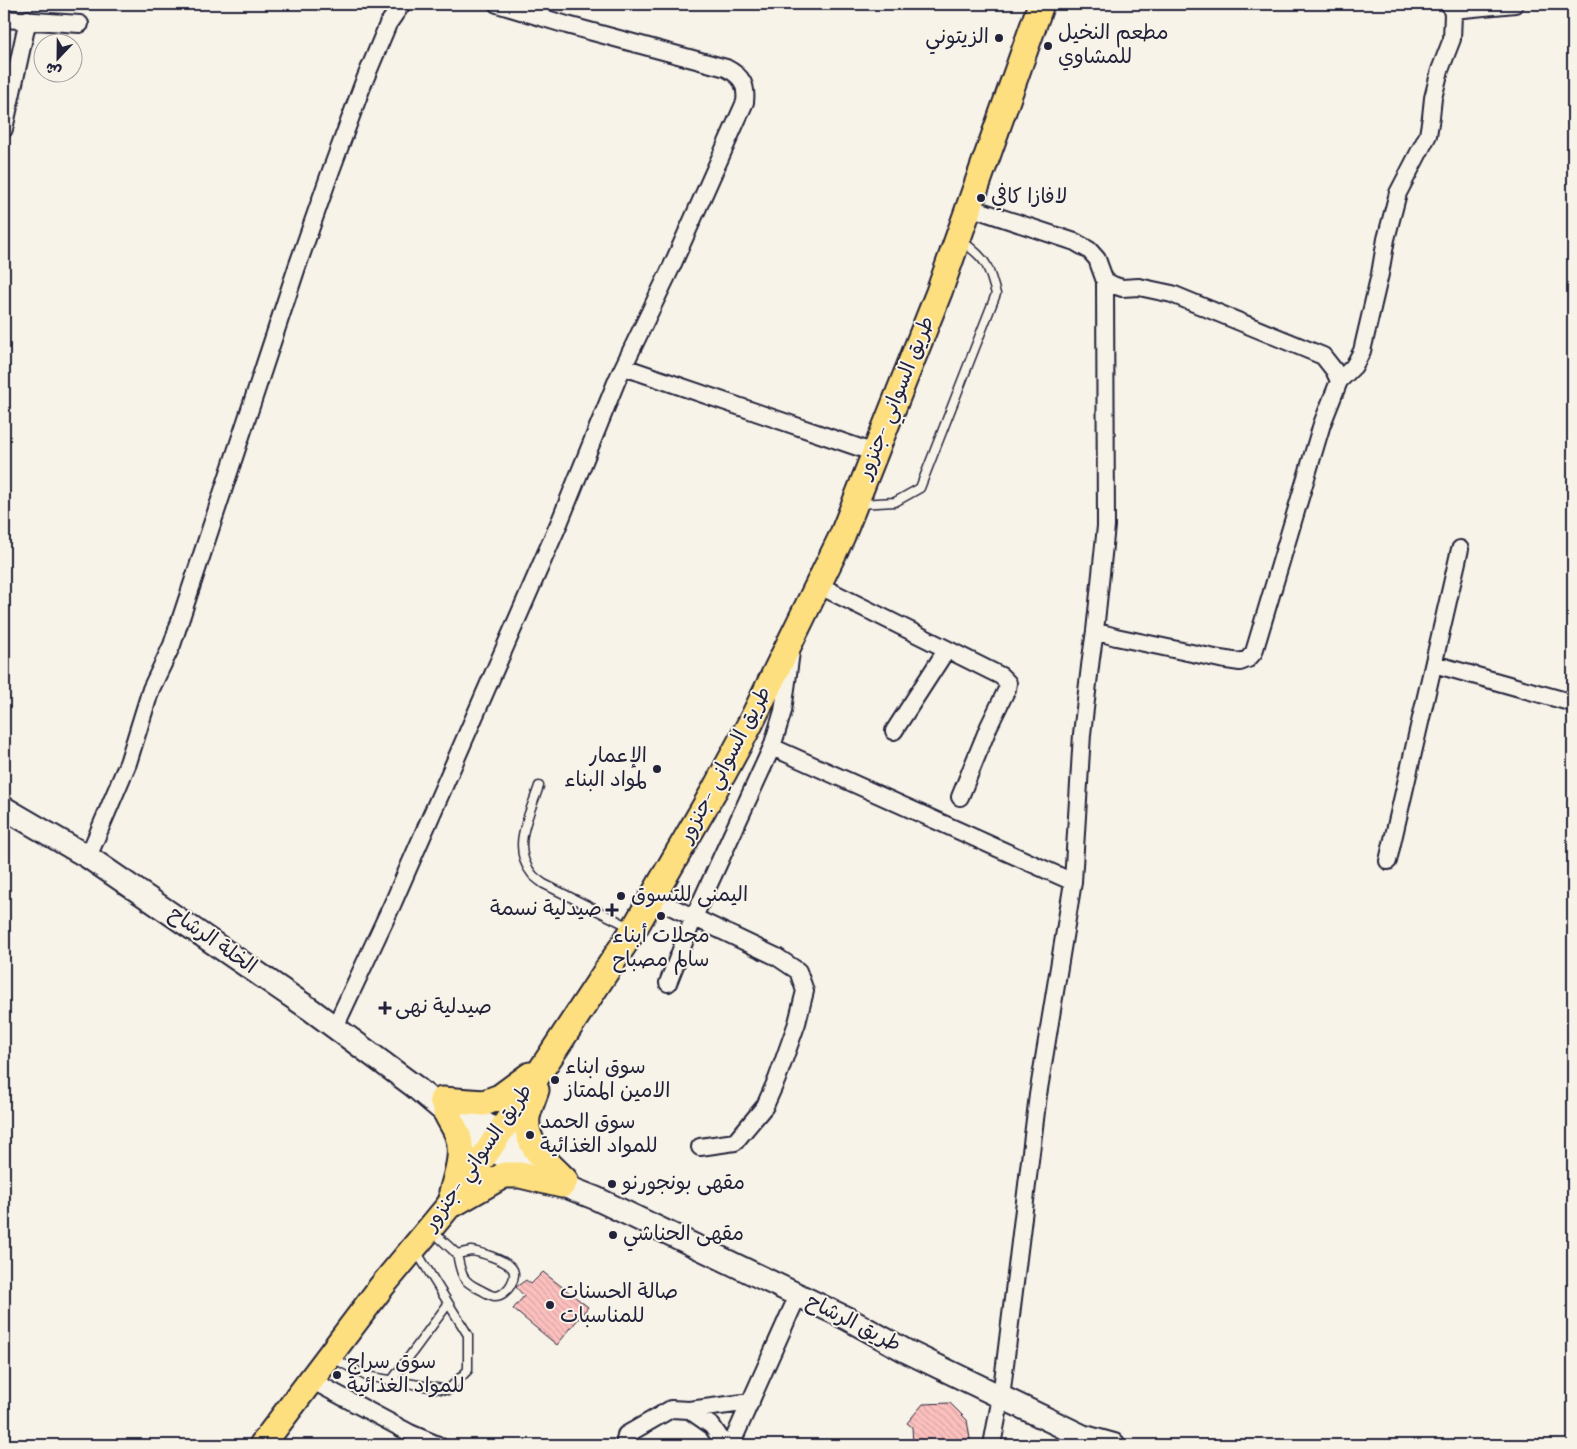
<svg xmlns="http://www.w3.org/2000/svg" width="1577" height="1449" font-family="'Indie Flower','Playpen Sans Arabic',sans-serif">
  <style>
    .building { fill: url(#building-back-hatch); stroke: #22223b }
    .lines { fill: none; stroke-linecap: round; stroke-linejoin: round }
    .lane-casing { stroke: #22223b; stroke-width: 11 }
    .street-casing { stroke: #22223b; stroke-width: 20 }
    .secondary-casing { stroke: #22223b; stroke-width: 26 }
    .primary-casing { stroke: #22223b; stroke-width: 29 }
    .lane { stroke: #f7f3e8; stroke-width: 8 }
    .street { stroke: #f7f3e8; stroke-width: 16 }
    .secondary { stroke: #f7f3e8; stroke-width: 22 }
    .primary { stroke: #fedf80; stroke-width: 25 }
    .poi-dot { fill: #22223b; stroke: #f7f3e8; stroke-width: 2 }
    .labels { text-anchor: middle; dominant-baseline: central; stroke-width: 4; stroke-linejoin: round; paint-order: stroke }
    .poi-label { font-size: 21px; fill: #22223b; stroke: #f7f3e8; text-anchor: start }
    .street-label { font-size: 21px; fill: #22223b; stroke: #f7f3e8 }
  </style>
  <defs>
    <pattern id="building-back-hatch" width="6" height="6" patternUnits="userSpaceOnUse" patternTransform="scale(1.25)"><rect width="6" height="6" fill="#fcc0be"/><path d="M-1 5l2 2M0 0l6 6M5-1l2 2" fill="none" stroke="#d8a5a4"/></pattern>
  </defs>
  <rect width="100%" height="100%" fill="#f7f3e8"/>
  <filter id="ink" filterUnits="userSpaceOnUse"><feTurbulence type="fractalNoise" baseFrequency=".02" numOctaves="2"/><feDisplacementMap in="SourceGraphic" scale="10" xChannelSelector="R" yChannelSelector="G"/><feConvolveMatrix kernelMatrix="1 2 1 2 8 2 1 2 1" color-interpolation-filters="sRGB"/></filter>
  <g filter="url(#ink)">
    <path class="building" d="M543,1272l45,35 -31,38 -44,-36 11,-13 -8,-9 10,-7 5,4z
      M950,1403l17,17 4,25h-58l-1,-18 -5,-4 16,-19z"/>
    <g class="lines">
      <defs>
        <path id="lane" d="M859,504l36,-2 25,-14 76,-194c-8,-30 -9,-34 -34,-53
          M539,786c-9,28 -29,61 -7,88 3,4 8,7 12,10l86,43
          M431,1230l26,24
          M471,1251c10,1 33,9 40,16 9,9 -4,29 -16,29 -4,0 -10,-4 -14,-6 -5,-3 -12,-5 -16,-11 -5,-6 -6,-17 -8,-25z
          M331,1357l35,19 82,14 20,-20v-35l-52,-84
          M392,1380l56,-76"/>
        <path id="street" d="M1453,10l62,-6
          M4,19l76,5
          M4,129l24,-110
          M969,207l106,35 14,8 8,9 8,22 8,4 9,3 17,-1 33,7 151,62 11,14 5,11 -17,43 -68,228 -6,7 -8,3 -20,-3 -104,-22 -21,-6
          M624,367l251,86
          M1339,381l15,-15 8,-15 18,-77 6,-35 12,-46 30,-58 3,-18 2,-19 7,-28 12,-31 1,-25 -3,-10
          M818,585l183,91 7,7 -1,6 -18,37 -29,71
          M791,652l-8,59 -11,36 301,135
          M1434,664l139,39
          M894,731l53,-82
          M88,857l40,-94 23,-74 21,-44 125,-378 32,-91 34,-92 25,-60 14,-20
          M1388,861l72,-312
          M653,898l124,59 21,14 7,20 -8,32 -20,56 -12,27 -30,36 -35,5
          M668,983l26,-66 78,-170
          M335,1027l58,-124 167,-382 57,-141 54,-112 74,-166c2,-17 -3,-26 -19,-34l-159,-43 -70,-21
          M311,1380l99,53 28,12
          M689,1410l62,-8
          M624,1445l2,-10 45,-26 18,1 23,16 13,19
          M731,1445l67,-150
          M992,1445l9,-48 37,-302 35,-213 9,-148 9,-76 4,-27 11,-105 -1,-245"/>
        <path id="secondary" d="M4,808l84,49 222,152 104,77 75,63 73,36 33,13 253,121 58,32 176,85 32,9
          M455,1107l45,25 44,32"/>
        <path id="primary" d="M536,1090c-3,9 -7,18 -9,27 -3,28 20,45 38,63
          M442,1100l42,3 16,-6 30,-22
          M446,1112c3,7 8,14 11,21 8,18 0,41 -5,59
          M455,1203l49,-28h16l42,10
          M262,1445l120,-159 65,-78 42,-59 145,-220 81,-140 35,-65 92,-188 97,-244 102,-288"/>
      </defs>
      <use href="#lane" class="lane-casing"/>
      <use href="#street" class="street-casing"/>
      <use href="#secondary" class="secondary-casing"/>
      <use href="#primary" class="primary-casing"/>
      <use href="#lane" class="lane"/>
      <use href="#street" class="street"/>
      <use href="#secondary" class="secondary"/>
      <use href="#primary" class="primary"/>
    </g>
  </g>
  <g class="poi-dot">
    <circle cx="999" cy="38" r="5"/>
    <circle cx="1048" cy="46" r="5"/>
    <circle cx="981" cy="198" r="5"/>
    <circle cx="657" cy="769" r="5"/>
    <circle cx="621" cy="896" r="5"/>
    <path d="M609.5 902.5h5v5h5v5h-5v5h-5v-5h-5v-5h5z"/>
    <circle cx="661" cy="916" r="5"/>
    <path d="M382.5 1000.5h5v5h5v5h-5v5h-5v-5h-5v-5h5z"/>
    <circle cx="555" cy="1080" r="5"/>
    <circle cx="530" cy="1135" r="5"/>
    <circle cx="612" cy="1184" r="5"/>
    <circle cx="613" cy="1235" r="5"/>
    <circle cx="550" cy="1305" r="5"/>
    <circle cx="337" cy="1375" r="5"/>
  </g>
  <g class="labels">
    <g class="poi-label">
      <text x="1058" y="34">مطعم النخيل<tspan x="1058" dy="24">للمشاوي</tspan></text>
      <text x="989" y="38" text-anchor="end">الزيتوني</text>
      <text x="991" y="198">لافازا كافي</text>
      <text x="647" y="757" text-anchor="end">الإعمار<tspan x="647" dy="24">لمواد البناء</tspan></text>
      <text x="631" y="896">اليمنى للتسوق</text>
      <text x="602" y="910" text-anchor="end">صيدلية نسمة</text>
      <text x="661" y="937" text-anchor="middle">محلات أبناء<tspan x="661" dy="24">سالم مصباح</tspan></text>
      <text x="395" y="1008">صيدلية نهى</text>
      <text x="565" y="1068">سوق ابناء<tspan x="565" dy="24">الامين الممتاز</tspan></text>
      <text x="540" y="1123">سوق الحمد<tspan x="540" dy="24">للمواد الغذائية</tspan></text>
      <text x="622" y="1184">مقهى بونجورنو</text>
      <text x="623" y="1235">مقهى الحناشي</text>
      <text x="560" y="1293">صالة الحسنات<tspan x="560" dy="24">للمناسبات</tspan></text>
      <text x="347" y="1363">سوق سراج<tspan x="347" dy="24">للمواد الغذائية</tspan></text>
    </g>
    <g class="street-label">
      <text transform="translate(897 398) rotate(-68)">طريق السواني -جنزور</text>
      <text transform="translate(726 765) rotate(-62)">طريق السواني -جنزور</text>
      <text transform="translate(212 941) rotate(35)">الخلة الرشاح</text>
      <text transform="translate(479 1158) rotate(-55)">طريق السواني -جنزور</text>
      <text transform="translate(853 1324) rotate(27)">طريق الرشاح</text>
    </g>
  </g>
  <rect width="1577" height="1449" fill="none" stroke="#f7f3e8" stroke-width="20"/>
  <rect x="10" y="10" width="1557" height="1429" fill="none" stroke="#22223b" stroke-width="2" filter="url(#ink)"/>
  <g transform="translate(58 58) rotate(202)"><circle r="24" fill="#f7f3e8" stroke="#a29fa3"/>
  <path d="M0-4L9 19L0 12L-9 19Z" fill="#22223b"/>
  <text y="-8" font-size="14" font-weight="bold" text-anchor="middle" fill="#22223b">ش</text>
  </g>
</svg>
